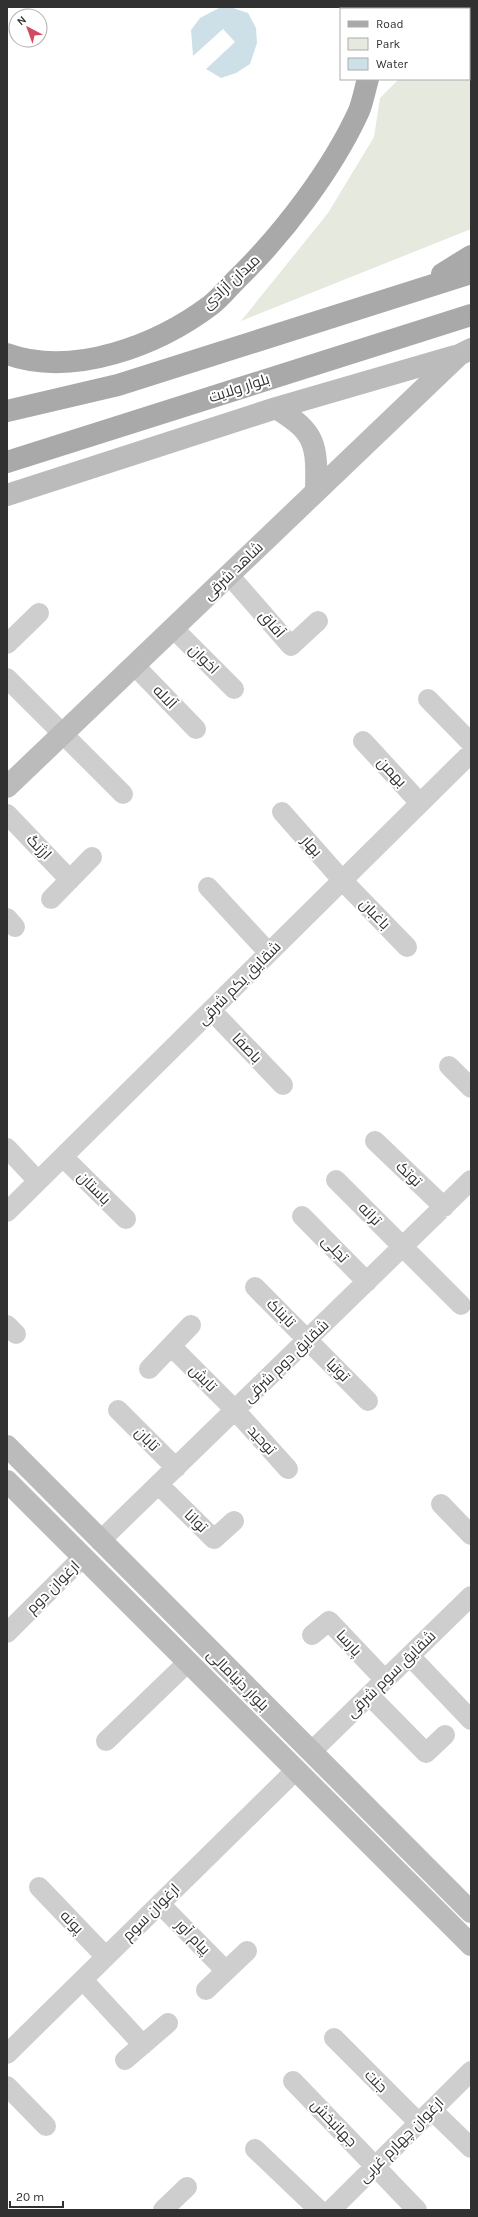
<svg xmlns="http://www.w3.org/2000/svg" width="478" height="2217" font-family="Karla,Cairo,sans-serif">
  <style>
    .green { fill: #e5e9de }
    .water { fill: #cde0e7 }
    .lines { fill: none; stroke-linecap: round; stroke-linejoin: round }
    .minor { stroke: #cecece; stroke-width: 20 }
    .secondary { stroke: #bbb; stroke-width: 22 }
    .primary { stroke: #a9a9a9; stroke-width: 22 }
    .labels { text-anchor: middle; dominant-baseline: central; stroke-width: 4; stroke-linejoin: round; paint-order: stroke }
    .street-label { font-size: 15px; fill: #313131; stroke: #fff }
  </style>
  <rect width="100%" height="100%" fill="#fff"/>
  <path class="green" d="M469,63l2,1v165l-230,92 87,-108 46,-76 6,-39 19,-19h70z"/>
  <path class="water" d="M219,8h14l15,5 8,15 1,15 -7,21 -14,9 -15,5 -15,-9 29,-27 -12,-13 -30,27 -2,-26 9,-12z"/>
  <g class="lines">
    <path class="minor" d="M229,575l62,71 27,-25
      M173,628l61,61
      M7,644l32,-31
      M134,665l62,64
      M7,678l116,116
      M428,699l43,44
      M363,741l57,62
      M282,812l60,68 65,67
      M7,814l63,66
      M208,887l61,66
      M51,899l41,-42
      M7,918l8,9
      M211,1010l72,75
      M449,1066l22,22
      M375,1141l69,66
      M7,1148l31,33
      M63,1157l63,62
      M336,1180l125,125
      M7,1212l464,-459
      M302,1216l65,66
      M255,1287l113,114
      M7,1325l9,9
      M171,1346l64,64 53,59
      M149,1369l42,-44
      M118,1410l58,58
      M159,1485l55,54 20,-18
      M441,1504l30,31
      M100,1541l371,-361
      M7,1633l76,-76
      M312,1635l17,-14 56,59
      M410,1656l61,64
      M370,1696l56,57 19,-18
      M106,1741l82,-79
      M311,1752l160,-156
      M39,1887l67,70
      M160,1904l66,67
      M83,1980l60,65
      M206,1990l41,-39
      M334,2038l85,85
      M7,2054l289,-284
      M125,2060l43,-37
      M293,2081l124,129
      M7,2086l39,40
      M432,2110l39,38
      M255,2149l64,61
      M163,2210l24,-23
      M331,2210l140,-139"/>
    <path class="secondary" d="M276,408c41,25 41,37 40,83
      M7,495l269,-87 179,-52
      M7,787l452,-432 12,-6
      M7,1446l464,466
      M7,1481l464,464"/>
    <path class="primary" d="M361,7l1,2
      M469,47h2
      M442,274l29,-18
      M7,354c66,24 151,-9 204,-49 9,-7 17,-17 26,-26 46,-45 95,-109 122,-168 4,-10 6,-22 9,-32
      M7,411l111,-26 353,-112
      M7,462l464,-147"/>
  </g>
  <g class="labels">
    <g class="street-label">
      <text transform="translate(231 282) rotate(-43)">میدان آزادی</text>
      <text transform="translate(239 388) rotate(-18)">بلوار ولایت</text>
      <text transform="translate(233 571) rotate(-44)">شاهد شرقی</text>
      <text transform="translate(272 624) rotate(49)">آفاق</text>
      <text transform="translate(204 659) rotate(45)">اخوان</text>
      <text transform="translate(165 697) rotate(46)">آلاله</text>
      <text transform="translate(392 772) rotate(47)">بهمن</text>
      <text transform="translate(312 846) rotate(48)">بهار</text>
      <text transform="translate(39 847) rotate(46)">ارژنگ</text>
      <text transform="translate(375 914) rotate(46)">باغبان</text>
      <text transform="translate(239 983) rotate(-45)">شقایق یکم شرقی</text>
      <text transform="translate(247 1048) rotate(46)">باصفا</text>
      <text transform="translate(409 1174) rotate(44)">توتک</text>
      <text transform="translate(94 1188) rotate(45)">باستان</text>
      <text transform="translate(370 1214) rotate(45)">ترانه</text>
      <text transform="translate(335 1249) rotate(46)">تجلی</text>
      <text transform="translate(281 1313) rotate(45)">تابناک</text>
      <text transform="translate(286 1361) rotate(-44)">شقایق دوم شرقی</text>
      <text transform="translate(338 1370) rotate(45)">توتیا</text>
      <text transform="translate(203 1378) rotate(45)">تابش</text>
      <text transform="translate(147 1439) rotate(45)">تابان</text>
      <text transform="translate(262 1440) rotate(48)">توحید</text>
      <text transform="translate(196 1521) rotate(44)">توانا</text>
      <text transform="translate(53 1587) rotate(-45)">ارغوان دوم</text>
      <text transform="translate(349 1643) rotate(47)">پارسا</text>
      <text transform="translate(391 1674) rotate(-44)">شقایق سوم شرقی</text>
      <text transform="translate(238 1680) rotate(45)">بلوار دنیامالی</text>
      <text transform="translate(151 1912) rotate(-45)">ارغوان سوم</text>
      <text transform="translate(72 1922) rotate(46)">پونه</text>
      <text transform="translate(193 1937) rotate(46)">پیام آور</text>
      <text transform="translate(376 2081) rotate(45)">جنت</text>
      <text transform="translate(334 2123) rotate(46)">جهانبخش</text>
      <text transform="translate(401 2140) rotate(-45)">ارغوان چهارم غربی</text>
    </g>
  </g>
  <rect width="478" height="2217" fill="none" stroke="#313131" stroke-width="16"/>
  <rect x="340" y="8" width="130" height="72" fill="#ffffff" stroke="#adadad"/>
  <rect x="348" y="21" width="20" height="6" fill="#a9a9a9" stroke="#adadad"/>
  <text x="376" y="28" font-size="12" fill="#313131">Road</text>
  <rect x="348" y="38" width="20" height="12" fill="#e5e9de" stroke="#adadad"/>
  <text x="376" y="48" font-size="12" fill="#313131">Park</text>
  <rect x="348" y="58" width="20" height="12" fill="#cde0e7" stroke="#adadad"/>
  <text x="376" y="68" font-size="12" fill="#313131">Water</text>
  <g transform="translate(28 28) rotate(319)"><circle r="19" fill="#ffffff" stroke="#adadad"/>
  <path d="M0-3L7 15L0 10L-7 15Z" fill="#d24962"/>
  <text y="-6" font-size="11" font-weight="bold" text-anchor="middle" fill="#313131">N</text>
  </g>
  <path d="M10 2201v6h53v-6" fill="none" stroke="#313131" stroke-width="2"/>
  <text x="16" y="2201" font-size="12" fill="#313131" stroke="#ffffff" stroke-width="3" paint-order="stroke">20 m</text>
</svg>
